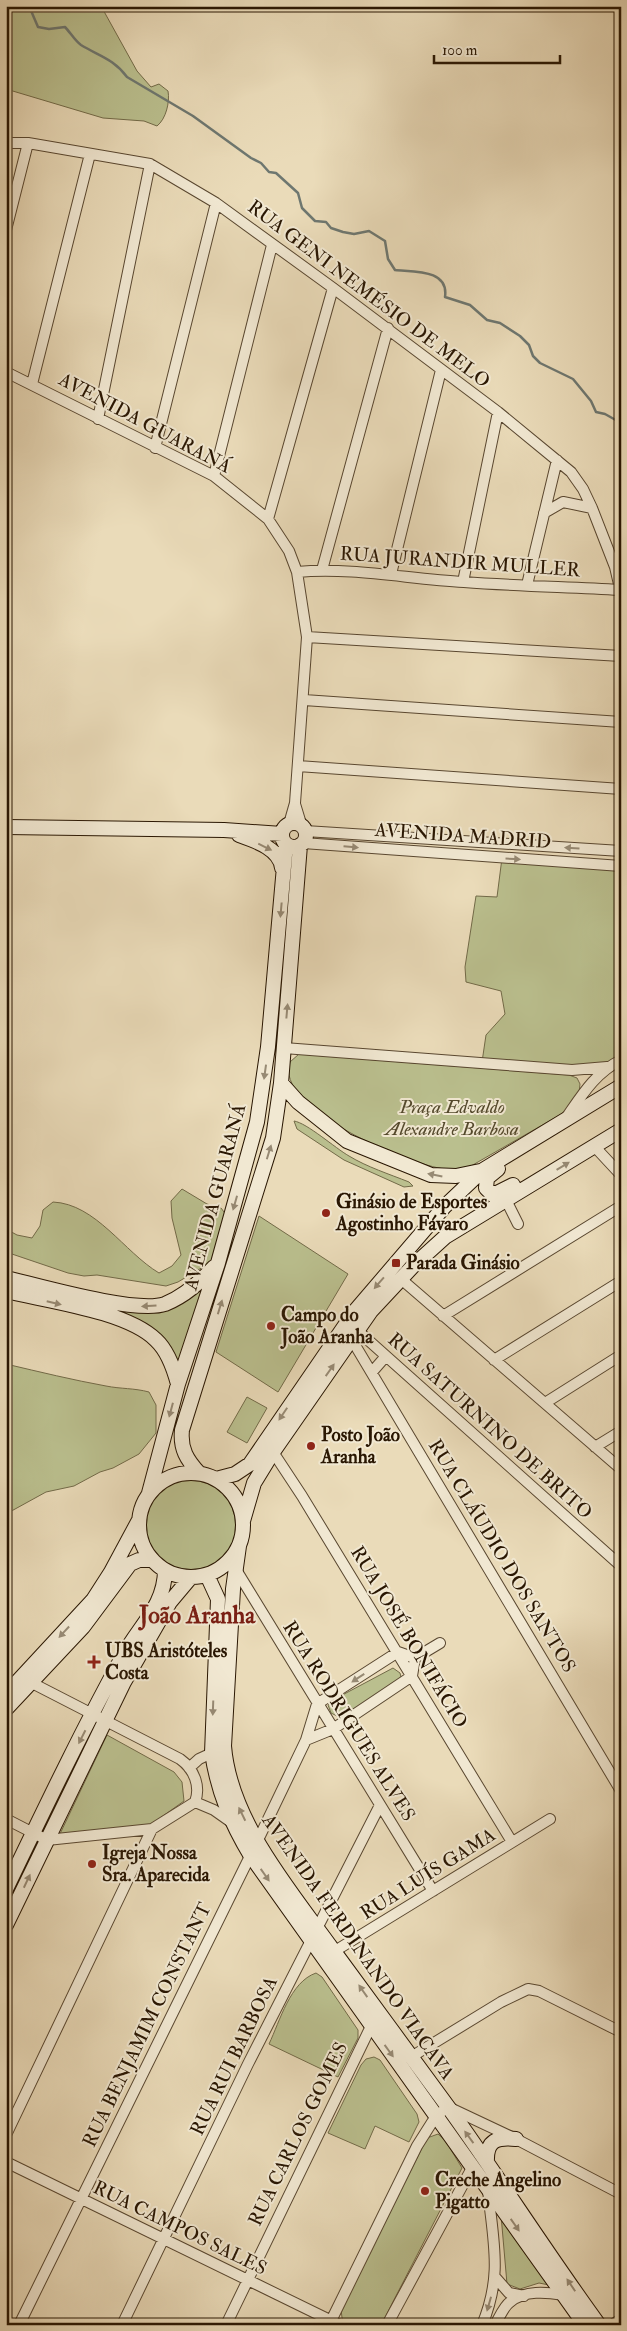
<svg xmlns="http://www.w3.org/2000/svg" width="627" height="2331" font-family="'IM FELL Double Pica',serif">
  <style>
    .green { fill: #babf8e; stroke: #726a48 }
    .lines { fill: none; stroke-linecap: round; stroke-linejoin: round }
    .stream { stroke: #6e7770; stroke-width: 2.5 }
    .street-casing { stroke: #594730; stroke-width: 12 }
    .secondary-casing { stroke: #291602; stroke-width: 16 }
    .street { stroke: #f1e8d2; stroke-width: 10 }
    .secondary { stroke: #f1e8d2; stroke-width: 14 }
    .oneway { fill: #978a74 }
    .poi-dot { fill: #8f2418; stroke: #f1e8d2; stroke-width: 2 }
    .labels { text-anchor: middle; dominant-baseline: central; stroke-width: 4; stroke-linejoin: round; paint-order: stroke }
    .street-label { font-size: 19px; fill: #291602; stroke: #f1e8d2 }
    .park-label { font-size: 19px; font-style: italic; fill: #54492c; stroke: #f1e8d2 }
    .poi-label { font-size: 19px; font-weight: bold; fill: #291602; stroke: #f1e8d2; text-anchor: start }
    .district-label { font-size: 24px; font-weight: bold; fill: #7a1f14; stroke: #f1e8d2 }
  </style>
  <rect width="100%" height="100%" fill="#eadbb9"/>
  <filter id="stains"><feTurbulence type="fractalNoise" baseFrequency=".004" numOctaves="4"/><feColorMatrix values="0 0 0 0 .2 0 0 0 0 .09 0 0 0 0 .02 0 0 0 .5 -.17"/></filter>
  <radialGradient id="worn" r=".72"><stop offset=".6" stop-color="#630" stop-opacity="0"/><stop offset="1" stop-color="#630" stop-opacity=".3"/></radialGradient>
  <path class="green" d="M6,6h95l36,65 14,16 8,-3 9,7c2,11 -2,28 -11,35l-13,-5 -41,-3 -97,-29z
    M502,858l119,9v193l-15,7 -124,-5 4,-27 19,-21 -4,-23 -35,-9 -1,-15 11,-71 21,1z
    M299,1054l270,21 8,3 3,6 -1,9 -14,19 -94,54c-9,2 -17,5 -26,3 -36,-4 -172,-61 -155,-107z
    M294,1121c13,2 41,27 55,35 18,11 40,18 60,26l4,4 -9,1 -60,-27 -47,-31z
    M182,1189l25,15 14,4 9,12 4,13 -8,12 -18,19 -30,18 -12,4 -69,-11 -13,1 -16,-3 -62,-21v-23l11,6 15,3 8,-12 3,-16 10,-8c43,2 71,50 106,71l13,-7 9,-11 -9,-37 -1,-17z
    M259,1216l89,58 -70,118 -62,-40z
    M209,1279l-30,91 -18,-33 -84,-38 71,11z
    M6,1364c34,8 67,16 100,22 15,3 28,2 43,6l7,13v28l-17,21 -26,14 -13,4 -26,14 -28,6 -40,22z
    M247,1397l20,11 -20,35 -20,-11z
    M144 1526a46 46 0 1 1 92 0a46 46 0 1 1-92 0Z
    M393,1668l7,5 1,4 -5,6 -50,31 -9,2 -6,-3 -3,-8 5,-5z
    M107,1735l67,37 8,10 2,19 -35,25 -90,10z
    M316,1973l6,4 36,53v8l-20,39 -69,-33c11,-23 21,-62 47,-71z
    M374,2057l6,3 37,54 2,8 -10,20 -34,-16 -10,23 -37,-16 33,-68 5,-6z
    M438,2134l7,6 17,28 -81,157h-38l-2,-15 86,-172z
    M501,2215l53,71 -15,-3 -19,6 -13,-5z"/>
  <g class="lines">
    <path class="stream" d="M29,6l9,21 11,2 16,-2c5,5 10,14 16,18 18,11 33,14 46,32l66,39 58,42 10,5 8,9 7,1 22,20 4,15 13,13 11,1 5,6 12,4 11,2 15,-3 16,10 3,18 7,11c19,2 54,-1 50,27l25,8 17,15 13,3 20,13 9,9 4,11 7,7 33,16 18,22 5,11 9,2 16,9"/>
    <defs>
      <path id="street" d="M6,143h22l122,21 66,39 117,85 165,124 73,60 12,17 9,19 23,59 6,26
        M6,230l22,-87
        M6,372l208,104 54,43 21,32 8,21 10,65 -12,166 -6,21
        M32,384l58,-230
        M98,419l52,-255
        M155,448l61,-245
        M214,476l58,-231
        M544,513l19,-11 29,6
        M268,519l65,-231
        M322,570l66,-242
        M297,572c56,-5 111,7 167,10 52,4 104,5 156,8
        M391,574l50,-204
        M463,582l35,-170
        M527,585l30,-125
        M307,637l314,19
        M304,700l317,22
        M298,766l323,23
        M295,804l7,23
        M305,831l316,20
        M303,843l318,23
        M284,1048l288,22 35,-3
        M566,1118c16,-23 29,-45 55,-58
        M595,1147l26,28
        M506,1200l12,24
        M401,1279l220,190
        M443,1316l178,-110
        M358,1331l263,235
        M352,1340l269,451
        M494,1360l127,-79
        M372,1372l14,-16
        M545,1403l76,-48
        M595,1447l26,-16
        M273,1452l29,44 210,346
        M235,1568l198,323
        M32,1683l148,76c14,10 21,27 15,43
        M306,1740l27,-11 79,-53 3,-18 25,-15
        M189,1768l10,-9 13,-6
        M195,1802l19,8 17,12
        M6,1819l41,21 105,-11 43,-27
        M330,1954l220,-135
        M411,2057l90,-55 27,-13 11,2 82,41
        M6,2135l146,-306
        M6,2162l334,163
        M495,2277l14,16 15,3
        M19,2325l238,-483 49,-102 11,-36 81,-52 17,6
        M122,2325l126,-261 132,-259
        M226,2325l148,-305
        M329,2325l88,-179 19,-30 12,-9 68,32 105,55
        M387,2325l86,-159
        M482,2325c21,-50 11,-83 6,-135
        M495,2325c4,-7 9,-19 15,-23 15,-12 36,-10 53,-7
        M612,2325l9,-6"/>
      <path id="secondary" d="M282 835a12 12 0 1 1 24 0a12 12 0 1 1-24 0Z
        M6,827l218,3 58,4
        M239,835c17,6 41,14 43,33
        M281,1083l17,19 49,39 84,34 25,1 24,-5
        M498,1169l-11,9 -1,10 7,7 20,-10
        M6,1278c34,8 130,36 159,26 20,-8 35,-22 49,-37
        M6,1291c41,10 121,20 150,49 12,11 18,29 22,44
        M199,1473c-12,-13 -19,-24 -17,-43l91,-292 8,-55 19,-238
        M139 1525a52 52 0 1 1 104 0a52 52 0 1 1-104 0Z
        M216,1479l19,-5 15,-10 105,-153 89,-104 39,-37 138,-84
        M149,1493l29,-109 40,-121 39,-141 11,-75 18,-203
        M243,1521l11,-38 19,-31 98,-141 42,-45 32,-29 176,-107
        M239,1546l-6,43 -9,157c6,75 66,144 109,204 39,54 79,107 118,161 50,70 97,144 148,214
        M207,1575l11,24 -6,154c6,39 19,70 39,103l334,469
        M6,1694l87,-94 18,-28 28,-52
        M6,1709l77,-82 47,-63 9,-4h13
        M6,1889c38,-79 76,-159 118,-235 16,-29 41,-49 41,-84
        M6,1925l118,-243 46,-80 21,-25
        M487,2162c-1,-22 10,-25 29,-23"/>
    </defs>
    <use href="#street" class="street-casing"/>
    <use href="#secondary" class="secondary-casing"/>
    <use href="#street" class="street"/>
    <use href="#secondary" class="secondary"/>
  </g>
  <defs><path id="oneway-solid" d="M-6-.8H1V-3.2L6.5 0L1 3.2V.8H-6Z" transform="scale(1.25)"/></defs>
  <g class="oneway">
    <use href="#oneway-solid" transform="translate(265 847) rotate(26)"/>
    <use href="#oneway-solid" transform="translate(351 847) rotate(5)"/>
    <use href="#oneway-solid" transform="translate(572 848) rotate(-176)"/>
    <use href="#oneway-solid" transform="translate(513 859) rotate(3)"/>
    <use href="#oneway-solid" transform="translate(281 910) rotate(95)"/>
    <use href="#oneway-solid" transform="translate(287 1011) rotate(-85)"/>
    <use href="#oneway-solid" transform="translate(265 1072) rotate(98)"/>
    <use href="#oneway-solid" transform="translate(269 1152) rotate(-73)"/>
    <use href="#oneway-solid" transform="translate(563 1166) rotate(-31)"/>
    <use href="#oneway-solid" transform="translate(435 1175) rotate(-169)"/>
    <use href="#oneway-solid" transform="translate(235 1203) rotate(106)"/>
    <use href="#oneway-solid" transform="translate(379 1283) rotate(131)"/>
    <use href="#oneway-solid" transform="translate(54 1303) rotate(13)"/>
    <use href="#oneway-solid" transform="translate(149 1306) rotate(177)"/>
    <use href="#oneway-solid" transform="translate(220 1307) rotate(-73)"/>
    <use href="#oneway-solid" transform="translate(330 1370) rotate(-55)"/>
    <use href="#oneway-solid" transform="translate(171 1410) rotate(105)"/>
    <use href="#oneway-solid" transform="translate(283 1414) rotate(124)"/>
    <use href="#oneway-solid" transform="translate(64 1632) rotate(133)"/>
    <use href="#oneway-solid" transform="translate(358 1678) rotate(147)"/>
    <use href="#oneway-solid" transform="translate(213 1708) rotate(92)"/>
    <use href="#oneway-solid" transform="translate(82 1737) rotate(117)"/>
    <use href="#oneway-solid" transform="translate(242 1814) rotate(-116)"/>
    <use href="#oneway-solid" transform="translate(265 1875) rotate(55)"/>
    <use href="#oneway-solid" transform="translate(27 1881) rotate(-65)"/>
    <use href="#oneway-solid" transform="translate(363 1991) rotate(-125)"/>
    <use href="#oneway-solid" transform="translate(389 2051) rotate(54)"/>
    <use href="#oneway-solid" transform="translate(469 2137) rotate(-126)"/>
    <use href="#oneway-solid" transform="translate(515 2225) rotate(55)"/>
    <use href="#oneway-solid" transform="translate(571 2285) rotate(-124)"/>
    <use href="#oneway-solid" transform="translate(489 2304) rotate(106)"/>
  </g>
  <g class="poi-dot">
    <circle cx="326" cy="1213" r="5"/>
    <rect x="391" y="1258" width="10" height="10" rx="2.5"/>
    <circle cx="271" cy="1326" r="5"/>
    <circle cx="311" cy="1446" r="5"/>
    <path d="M91.5 1654.5h5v5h5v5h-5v5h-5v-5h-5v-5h5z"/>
    <circle cx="92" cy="1864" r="5"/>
    <circle cx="425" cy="2191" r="5"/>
  </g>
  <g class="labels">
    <g class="street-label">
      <text transform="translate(369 294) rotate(37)">RUA GENI NEMÉSIO DE MELO</text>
      <text transform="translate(145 423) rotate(28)">AVENIDA GUARANÁ</text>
      <text transform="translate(460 562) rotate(4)">RUA JURANDIR MULLER</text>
      <text transform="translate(463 836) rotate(4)">AVENIDA MADRID</text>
      <text transform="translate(215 1197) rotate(-75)">AVENIDA GUARANÁ</text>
      <text transform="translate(490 1426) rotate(42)">RUA SATURNINO DE BRITO</text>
      <text transform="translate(502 1556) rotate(59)">RUA CLÁUDIO DOS SANTOS</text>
      <text transform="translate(409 1637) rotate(59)">RUA JOSÉ BONIFÁCIO</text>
      <text transform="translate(349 1721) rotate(58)">RUA RODRIGUES ALVES</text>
      <text transform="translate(428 1874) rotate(-32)">RUA LUÍS GAMA</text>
      <text transform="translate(358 1947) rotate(55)">AVENIDA FERDINANDO VIACAVA</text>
      <text transform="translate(147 2025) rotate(-64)">RUA BENJAMIM CONSTANT</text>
      <text transform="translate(234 2056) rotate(-64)">RUA RUI BARBOSA</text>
      <text transform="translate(298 2134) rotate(-64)">RUA CARLOS GOMES</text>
      <text transform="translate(180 2228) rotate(26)">RUA CAMPOS SALES</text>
    </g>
    <g class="park-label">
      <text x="452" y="1107">Praça Edvaldo<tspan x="452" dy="22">Alexandre Barbosa</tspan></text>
    </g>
    <g class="poi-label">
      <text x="336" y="1202">Ginásio de Esportes<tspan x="336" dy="22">Agostinho Fávaro</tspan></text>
      <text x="406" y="1263">Parada Ginásio</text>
      <text x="281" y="1315">Campo do<tspan x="281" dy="22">João Aranha</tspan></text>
      <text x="321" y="1435">Posto João<tspan x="321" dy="22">Aranha</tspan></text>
      <text x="105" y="1651">UBS Aristóteles<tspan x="105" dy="22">Costa</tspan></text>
      <text x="102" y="1853">Igreja Nossa<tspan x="102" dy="22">Sra. Aparecida</tspan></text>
      <text x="435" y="2180">Creche Angelino<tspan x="435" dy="22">Pigatto</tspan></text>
    </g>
    <g class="district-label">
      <text x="197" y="1615">João Aranha</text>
    </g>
  </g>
  <rect width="627" height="2331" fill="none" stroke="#eadbb9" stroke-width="25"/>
  <rect x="8" y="8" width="612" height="2316" fill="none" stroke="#291602" stroke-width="2.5"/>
  <rect x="12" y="12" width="602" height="2306" fill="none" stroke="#291602"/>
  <path d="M434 55v8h126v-8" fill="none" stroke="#291602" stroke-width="2.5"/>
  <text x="442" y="55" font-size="15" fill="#291602" stroke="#f1e8d2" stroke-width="4" paint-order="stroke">100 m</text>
  <rect width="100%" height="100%" filter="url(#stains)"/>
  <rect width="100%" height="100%" fill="url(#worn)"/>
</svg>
